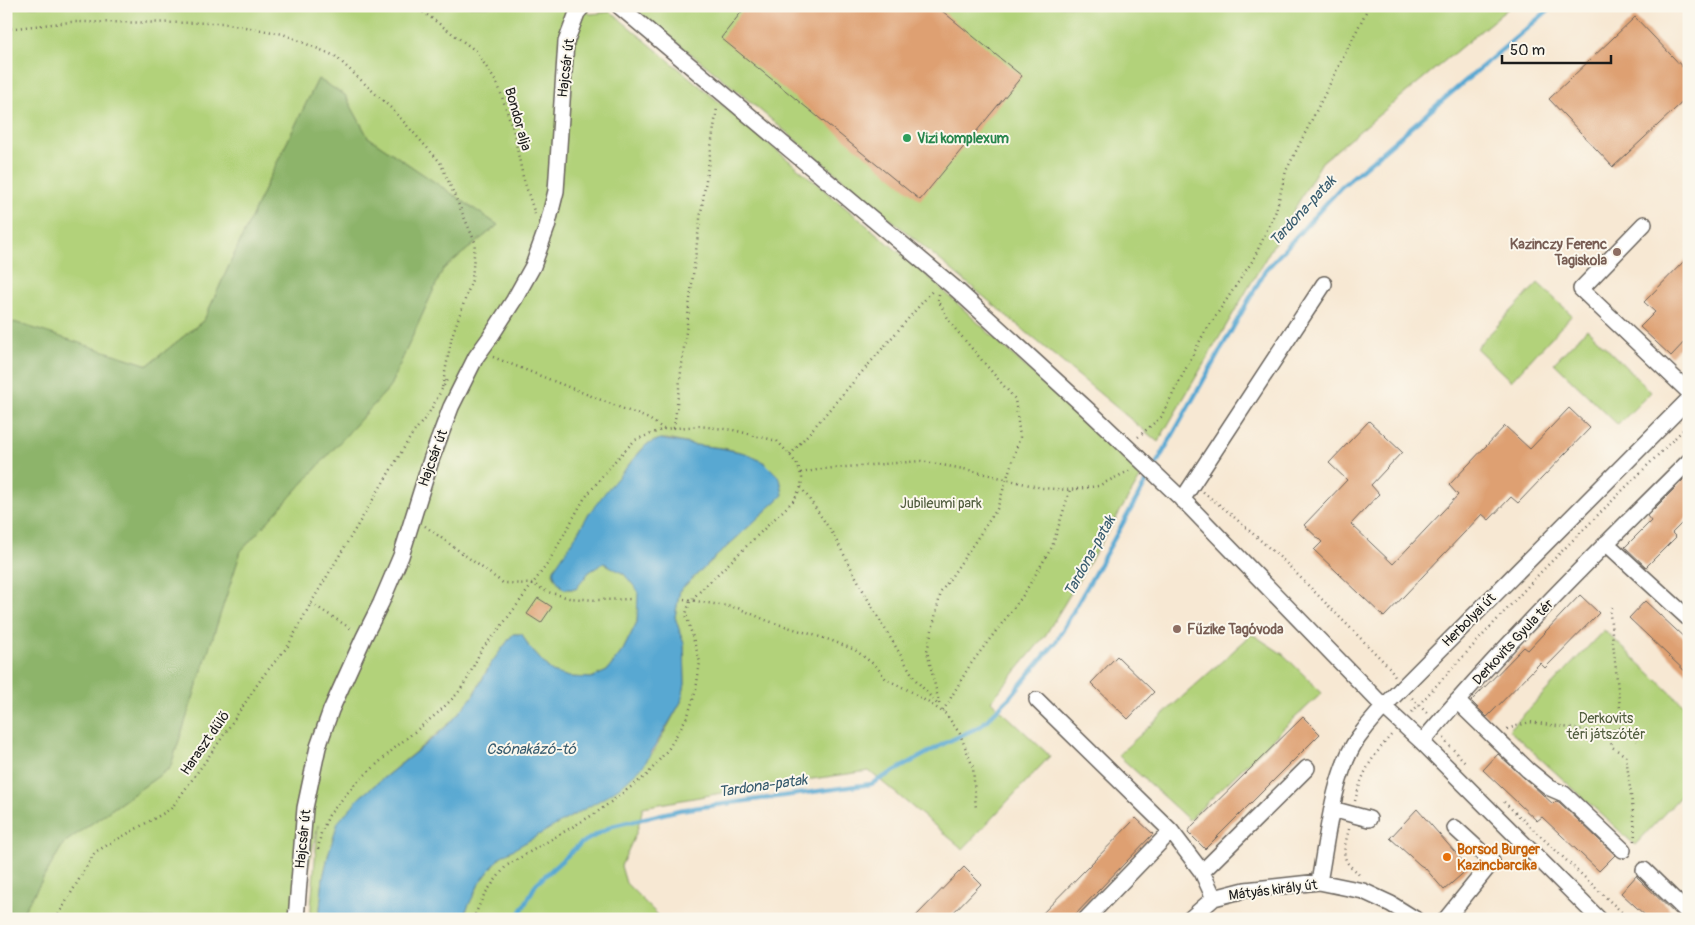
<svg xmlns="http://www.w3.org/2000/svg" width="1695" height="925" font-family="Pangolin,sans-serif">
  <style>
    .green { fill: #b2d27a; stroke: #67774b }
    .forest { fill: #8db46a; stroke: #546843 }
    .water { fill: #58a8d2; stroke: #3a6277 }
    .lines { fill: none; stroke-linecap: round; stroke-linejoin: round }
    .stream { stroke: #58a8d2; stroke-width: 4.5 }
    .building { fill: #dea072 }
    .minor-casing { stroke: #69635c; stroke-width: 18 }
    .path { stroke: #69635c; stroke-width: 2.5; stroke-dasharray: 1 4; stroke-linecap: butt }
    .minor { stroke: #fff; stroke-width: 15 }
    .leisure-dot { fill: #2e9e5b; stroke: #fbf7ec; stroke-width: 2 }
    .education-dot { fill: #8d6e63; stroke: #fbf7ec; stroke-width: 2 }
    .food-dot { fill: #e8710a; stroke: #fbf7ec; stroke-width: 2 }
    .labels { text-anchor: middle; dominant-baseline: central; stroke-width: 4; stroke-linejoin: round; paint-order: stroke }
    .street-label { font-size: 14px; fill: #1c1c1c; stroke: #fbf7ec }
    .leisure-label { font-size: 14px; font-weight: bold; fill: #27864d; stroke: #fbf7ec; text-anchor: start }
    .education-label { font-size: 14px; font-weight: bold; fill: #785e54; stroke: #fbf7ec; text-anchor: end }
    .park-label { font-size: 14px; fill: #505c3d; stroke: #fbf7ec }
    .food-label { font-size: 14px; font-weight: bold; fill: #c56008; stroke: #fbf7ec; text-anchor: start }
    .water-label { font-size: 15px; font-style: italic; fill: #375b6e; stroke: #fbf7ec }
  </style>
  <rect width="100%" height="100%" fill="#fbf7ec"/>
  <filter id="ink" filterUnits="userSpaceOnUse"><feTurbulence type="fractalNoise" baseFrequency=".02" numOctaves="2"/><feDisplacementMap in="SourceGraphic" scale="10" xChannelSelector="R" yChannelSelector="G"/><feConvolveMatrix kernelMatrix="1 2 1 2 8 2 1 2 1" color-interpolation-filters="sRGB"/></filter>
  <filter id="wash" filterUnits="userSpaceOnUse"><feTurbulence type="fractalNoise" baseFrequency=".0096" numOctaves="4" result="noise"/><feDisplacementMap in="SourceGraphic" scale="20" xChannelSelector="R" yChannelSelector="G"/><feGaussianBlur stdDeviation="1.12" result="paint"/><feColorMatrix in="noise" values="0 0 0 0 0 0 0 0 0 0 0 0 0 0 0 0 0 1.4 0 .05"/><feComposite in="paint" operator="in"/></filter>
  <g filter="url(#wash)">
    <rect width="100%" height="100%" fill="#f7e8d3"/>
    <path class="green" d="M6,6h576l8,8 21,-2 320,267 211,196 -97,161 -54,65 59,55 -87,93 -94,-78 -114,16 -112,20 -6,24 -16,35 5,17 36,36h-200l17,-35 21,-27 51,-30 23,-12 79,-62 28,-51 4,-18 -1,-40 -9,-27 5,-27 103,-95 -3,-17 -15,-15 -20,-10 -22,-5 -28,-3 -28,-6h-7l-14,6 -12,13 -46,57 -19,33 -15,21 -1,5 5,8 6,7h12l13,-17 15,-9 20,11 15,17 -2,31 -14,28 -16,21 -16,7 -22,-1 -17,-5 -23,-25 -7,-13h-9l-24,32 -16,30 -21,25 -38,32 -54,44 -31,55 -6,26 -4,41h-9l8,-94 -13,56 -2,38h-284l45,-76 106,-75 71,-217 148,-163 54,-119 55,-44 -130,-88 -23,-42 -27,-16 -49,100 -65,141 -56,45 -134,-42 -8,6z
      M631,6h880l-189,156 -164,280 -439,-366z
      M1538,283l34,32 -61,66 -35,-33z
      M1587,329l64,63 -33,33 -64,-62z
      M1604,630l85,80v77l-54,58 -126,-115z
      M1252,634l32,21 38,38 -38,35 -95,92 -71,-65z"/>
    <path class="forest" d="M318,79l27,16 23,42 130,88 -55,44 -54,119 -148,163 -71,217 -106,75 -45,76h-13v-590l8,-7 134,43 56,-45 65,-141z"/>
    <path class="water" d="M660,439l35,6 25,3 25,5 20,10 15,15 3,17 -103,95 -5,27 9,27 1,40 -4,18 -37,63 -24,22 -18,12 -102,58 -21,27 -17,35h-143l4,-41 6,-26 9,-30 22,-25 76,-61 16,-15 21,-25 19,-34 21,-28h9l7,13 23,25 17,5 22,1 16,-7 16,-21 14,-28 1,-31 -14,-17 -20,-11 -15,9 -13,17h-12c-6,-6 -11,-12 -10,-20l20,-30 14,-24 19,-25 39,-45z"/>
    <g class="lines">
      <path class="stream" d="M517,919l19,-35 44,-40 32,-18 67,-16 192,-26 76,-42 34,-16 30,-30 45,-54 209,-371 76,-84 212,-181"/>
    </g>
    <g id="blocks">
      <path class="building" d="M746,6h190l86,70 -102,124 -199,-162z
        M1635,17l54,57v22l-76,71 -64,-68z
        M1689,256v81l-18,19 -31,-29 15,-15 -11,-10z
        M1569,408l21,20 -72,75 -7,-6 -22,23 -7,-6 -98,103 -70,-67 8,-8 -18,-17 43,-45 -18,-17 40,-42 33,31 -31,33 8,9 -28,30 42,40 65,-69 -9,-10 56,-59 25,23z
        M1689,474v42l-17,17 4,4 -30,30 -21,-20 26,-26 -4,-5z
        M1580,595l19,18 -54,55 -5,-5 -53,54 -16,-16 53,-54 4,3z
        M538,598l14,9 -11,16 -14,-9z
        M1645,601l44,41v33l-60,-57z
        M1117,656l37,36 -26,27 -37,-36z
        M1303,717l17,17 -115,115 -17,-17 4,-6z
        M1498,754l55,50 3,-3 3,1 56,53 -16,16 -57,-54 -5,4 -54,-51z
        M1417,809l52,59 -25,22 -19,-22 -5,-3 -30,-27z
        M1136,818l17,16 -82,85h-34z
        M964,867l17,17 -34,35h-34z
        M1637,875v2l43,42h-31l-28,-26z"/>
    </g>
  </g>
  <g filter="url(#ink)">
    <use href="#blocks" fill-opacity="0" stroke="#69635c" stroke-width="1"/>
    <g class="lines">
      <defs>
        <path id="minor" d="M619,6l338,284 131,120 100,95 196,202 38,35 177,177
          M1644,224l-63,65 108,103
          M1182,500l142,-216
          M1606,543l83,76
          M1037,700l134,131 31,41 12,26
          M1457,701l71,69 22,18 14,6 59,56
          M1422,742c83,-99 175,-190 267,-281
          M1332,809l37,10
          M1644,870l45,44
          M1202,872l105,-104
          M1319,882c8,-42 14,-109 39,-144 13,-18 28,-34 43,-49l288,-290
          M296,919l9,-111 13,-61 13,-37 33,-73 17,-34 20,-47 30,-96 20,-53 25,-50 13,-18 25,-39 19,-34 14,-39 9,-36 10,-149 11,-29 6,-7
          M1086,919l85,-88
          M1190,919l24,-21 31,-8 74,-8 44,9 28,13 24,15
          M1446,919l46,-57 -37,-34"/>
      </defs>
      <use href="#minor" class="minor-casing"/>
      <path class="path" d="M415,6l61,45 22,34 15,44 10,48 12,37
        M6,29l65,-7 152,1 60,11 52,22 58,54 47,52 35,80 -3,38 -20,56 -10,52
        M939,294l-1,6 13,24 64,75 5,38 -23,72 -56,83 -14,59 13,56
        M493,357l156,62 15,10
        M674,428l26,-209 17,-111
        M1138,437l23,-20 42,-82 50,-75 23,-49 10,-40 83,-165
        M790,455l144,-166
        M801,473l21,-4 99,-8 48,9 73,18 28,2 28,-4 33,-16
        M801,487l32,47 39,73 43,72 23,26
        M1203,492l23,18 58,51 106,107 5,8
        M425,526l78,57 30,1 15,8 21,6 28,2 36,-1
        M684,599l54,9 30,13 62,19 25,10 21,16 10,13 26,13 34,22 14,20 13,33 3,43
        M311,603l100,-167 18,-23 19,-35
        M1612,607l-2,7 12,113
        M1412,698l16,16
        M943,711l27,-46 52,-68 30,-50 18,-57
        M1412,712l129,-140 148,-148
        M1507,729l23,-7 81,12
        M1444,738l2,4 21,22
        M1355,801c8,-31 17,-44 38,-68
        M1504,802l125,117
        M1349,829c-2,10 -8,23 -2,33 3,5 9,8 12,13
        M1635,841l-1,-21 -8,-64 -14,-9 -2,-10 4,-7 8,-3 9,5 6,9
        M318,849l3,-16 8,-18 25,-30 43,-39 42,-34 19,-19 10,-15 13,-28 19,-22 48,-65 36,-64 29,-36 22,-23 29,-11 35,-3 34,4 44,11 13,14 8,11 4,12 -1,9 -7,13 -104,101 -4,13 14,48 -4,28 -8,25 -19,33 -22,27 -51,38 -90,53 -22,29 -11,24
        M56,919l39,-67 76,-43 46,-64 46,-69 25,-30 23,-43 42,27"/>
      <use href="#minor" class="minor"/>
    </g>
  </g>
  <circle class="leisure-dot" cx="907" cy="138" r="5"/>
  <g class="education-dot">
    <circle cx="1617" cy="252" r="5"/>
    <circle cx="1177" cy="629" r="5"/>
  </g>
  <circle class="food-dot" cx="1447" cy="857" r="5"/>
  <g class="labels">
    <g class="street-label">
      <text transform="translate(566 68) rotate(-83)">Hajcsár út</text>
      <text transform="translate(518 119) rotate(74)">Bondor alja</text>
      <text transform="translate(433 458) rotate(-70)">Hajcsár út</text>
      <text transform="translate(1469 620) rotate(-45)">Herbolyai út</text>
      <text transform="translate(1513 642) rotate(-47)">Derkovits Gyula tér</text>
      <text transform="translate(205 743) rotate(-55)">Haraszt dűlő</text>
      <text transform="translate(303 839) rotate(-84)">Hajcsár út</text>
      <text transform="translate(1273 890) rotate(-7)">Mátyás király út</text>
    </g>
    <g class="leisure-label">
      <text x="917" y="138">Vizi komplexum</text>
    </g>
    <g class="education-label">
      <text x="1607" y="244">Kazinczy Ferenc<tspan x="1607" dy="16">Tagiskola</tspan></text>
      <text x="1187" y="629" text-anchor="start">Fűzike Tagóvoda</text>
    </g>
    <g class="park-label">
      <text x="941" y="503">Jubileumi park</text>
      <text x="1606" y="718">Derkovits<tspan x="1606" dy="16">téri játszótér</tspan></text>
    </g>
    <g class="food-label">
      <text x="1457" y="849">Borsod Burger<tspan x="1457" dy="16">Kazincbarcika</tspan></text>
    </g>
    <g class="water-label">
      <text transform="translate(1303 211) rotate(-47)">Tardona-patak</text>
      <text transform="translate(1090 556) rotate(-61)">Tardona-patak</text>
      <text x="531" y="749">Csónakázó-tó</text>
      <text transform="translate(763 786) rotate(-8)">Tardona-patak</text>
    </g>
  </g>
  <rect width="1695" height="925" fill="none" stroke="#fbf7ec" stroke-width="25"/>
  <path d="M1502 55v8h109v-8" fill="none" stroke="#1c1c1c" stroke-width="2.5"/>
  <text x="1510" y="55" font-size="15" fill="#1c1c1c" stroke="#fbf7ec" stroke-width="4" paint-order="stroke">50 m</text>
</svg>
